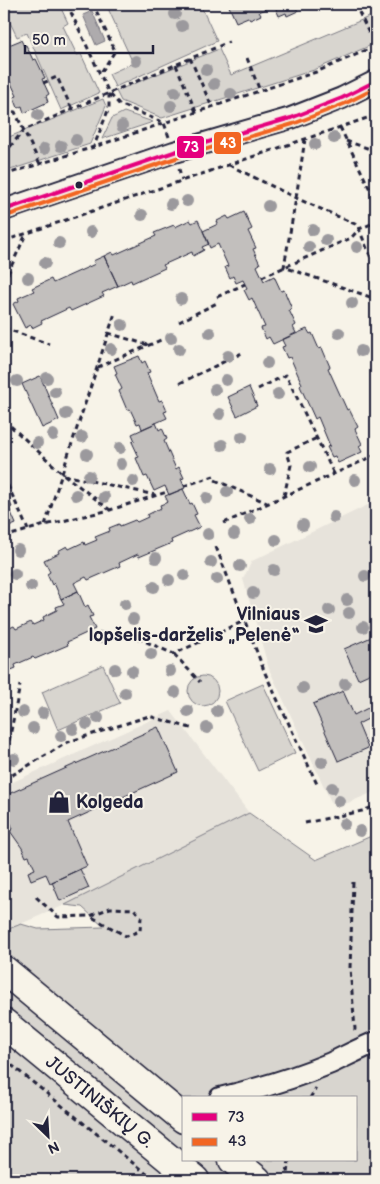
<svg xmlns="http://www.w3.org/2000/svg" width="380" height="1184" font-family="'Balsamiq Sans',sans-serif">
  <style>
    .built { fill: #e7e3db }
    .green { fill: #d8d5cf; stroke: #7d7c85 }
    .water { fill: #aeabad; stroke: #76747f }
    .building { fill: #c2bfbd; stroke: #22223b }
    .lines { fill: none; stroke-linecap: round; stroke-linejoin: round }
    .street-casing { stroke: #22223b; stroke-width: 24 }
    .secondary-casing { stroke: #22223b; stroke-width: 31 }
    .path { stroke: #22223b; stroke-width: 3; stroke-dasharray: 5 4; stroke-linecap: butt }
    .street { stroke: #f7f3e8; stroke-width: 20 }
    .secondary { stroke: #f7f3e8; stroke-width: 28 }
    .bus-1-casing { stroke: #f7f3e8; stroke-width: 8 }
    .bus-2-casing { stroke: #f7f3e8; stroke-width: 8 }
    .bus-1 { stroke: #e5007d; stroke-width: 4 }
    .bus-2 { stroke: #f26522; stroke-width: 4 }
    .tree { fill: #9b999d }
    .bus-dot { fill: #22223b; stroke: #f7f3e8; stroke-width: 2 }
    .labels { text-anchor: middle; dominant-baseline: central; stroke-width: 4; stroke-linejoin: round; paint-order: stroke }
    .poi-label { font-size: 18px; font-weight: bold; fill: #22223b; stroke: #f7f3e8; text-anchor: end }
    .street-label { font-size: 18px; fill: #22223b; stroke: #f7f3e8 }
    .line-badge { stroke: #f7f3e8; stroke-width: 2 }
    .badge-label { font-size: 14px; text-anchor: middle; font-weight: bold; fill: #fff }
  </style>
  <rect width="100%" height="100%" fill="#f7f3e8"/>
  <filter id="ink" filterUnits="userSpaceOnUse"><feTurbulence type="fractalNoise" baseFrequency=".02" numOctaves="2"/><feDisplacementMap in="SourceGraphic" scale="10" xChannelSelector="R" yChannelSelector="G"/><feConvolveMatrix kernelMatrix="1 2 1 2 8 2 1 2 1" color-interpolation-filters="sRGB"/></filter>
  <g filter="url(#ink)">
    <path class="built" d="M376,501v290l-33,14 -11,-1 -63,-135 -26,-90 9,-18z
      M171,711l78,102 -184,92 -54,23 -7,-16v-126z"/>
    <path class="green" d="M4,4h55l9,19 -5,3 14,29 4,-1 18,39 -38,17 -34,-77 -10,4 -13,-27z
      M106,4h94l17,37 -102,46 -6,-13 24,-11z
      M376,14v29l-62,27 -152,48 -41,-17 -5,-10 103,-42 12,26z
      M103,99l3,7 -16,38 -86,28v-33z
      M124,112l29,10 -51,17 10,-21z
      M103,665l17,38 -62,27 -16,-38z
      M188 691a15 15 0 1 1 30 0a15 15 0 1 1-30 0Z
      M263,684l32,69 -37,18 -33,-70z
      M249,813l67,47 60,-26v346h-99l-24,-20h103v-62h-172v6l-180,-149v-20l7,-7 10,-4 17,5 66,-2 -22,-20 -17,-2z
      M4,985l180,149v25l-180,-148z
      M4,1036l176,144h-176z
      M186,1160h30l24,20h-30z"/>
    <path class="water" d="M92,11l13,30 -9,4 -13,-30z"/>
    <path class="building" d="M228,4h46v1l-15,7 2,3 -11,5 -2,-3 -12,5z
      M274,4h32l-10,4 2,3 -11,5 -1,-3 -7,3z
      M4,24l6,13 -3,1 3,7 -6,2z
      M21,40l3,6 2,-1 7,15 3,-1 9,19 -3,1 7,15 -3,2 2,6 -24,11 -2,-7 -4,2 -4,-11 3,-1 -13,-28v-21z
      M244,212l8,17 -4,2 8,17 -3,1 7,15 -3,2 7,15 10,-5 7,15 3,-1 8,19 -3,1 7,15 -3,2 3,6 -23,11 -4,-7 -3,2 -5,-11 4,-1 -13,-29 -3,2 -5,-10 3,-2 -4,-8 -7,3 -3,-7 -3,2 -5,-11 3,-1 -10,-22 -8,4 -7,-17 15,-7 -1,-3 10,-5 2,3z
      M190,220l2,3 6,-3 11,24 -7,3 2,3 -11,6 -1,-4 -29,13 2,3 -33,15 -1,-3 -13,6 -14,-30 8,-4 2,3 42,-19 -2,-3 20,-8 1,2z
      M104,256l14,30 -16,7 2,3 -33,15 -2,-3 -28,13 1,2 -10,5 -1,-3 -6,3 -12,-24 6,-3 -1,-3 16,-7 -2,-3 19,-9 2,4 42,-19 -2,-3z
      M307,329l3,5 2,-1 7,16 3,-1 8,19 -2,1 19,42 2,-1 9,18 -3,2 7,15 -3,2 3,6 -24,11 -3,-7 -3,1 -5,-10 3,-1 -12,-29 -3,2 -15,-33 2,-2 -12,-27 -3,1 -5,-11 3,-1 -3,-6z
      M139,356l3,7 3,-2 5,11 -3,1 12,28 3,-1 5,11 -3,1 3,6 -25,11 -2,-6 -3,1 -7,-15 -3,1 -8,-19 3,-2 -7,-15 2,-1 -3,-7z
      M40,376l19,44 -17,8 -20,-44z
      M249,387l8,19 -20,10 -9,-19z
      M156,423l3,7 3,-2 5,11 -3,2 12,28 3,-2 5,11 -3,1 4,9 -16,7 -4,-9 -11,5 -7,-15 -3,1 -8,-19 3,-1 -7,-15 3,-1 -3,-7z
      M183,489l7,15 2,-1 5,11 -3,1 6,12 -29,13 1,3 -33,14 -1,-3 -19,9 1,3 -32,14 -2,-3 -12,6 4,8 -17,8 -7,-16 -2,2 -5,-11 3,-2 -6,-12 15,-7 -1,-2 9,-5 2,3 15,-7 1,3 12,-5 -2,-3 15,-6 -1,-3 10,-4 1,2 15,-6 2,2 11,-5 -1,-2 14,-7 -1,-3 8,-3 -3,-6z
      M7,496l5,11 -3,1 7,16 -12,5v-32v1z
      M78,591l7,16 3,-2 5,11 -4,1 6,12 -28,13 1,3 -33,14 -2,-2 -18,8 1,3 -12,5v-39l3,-1 -2,-3 9,-4 2,3 15,-7 2,3 11,-5 -1,-3 14,-7 -1,-3 8,-3 -3,-5z
      M376,635v36l-18,8 -14,-30z
      M343,691l11,24 18,-9 1,3 3,-2v6l-1,1 1,1 -18,9 10,24 -30,13 -25,-57z
      M158,727l20,45 -110,50 19,44 -35,16 -2,1 -4,-9 -15,6 -3,-8 7,-3 -6,-13 -3,1 -4,-9 -12,-17 3,-2 -6,-15 -3,2v-10l3,-1 -3,-9z
      M80,869l9,19 -29,13 -8,-19z"/>
    <g class="lines">
      <defs>
        <path id="street" d="M4,210l170,-58 117,-34 51,-20 34,-17
          M220,1098c38,-9 75,-20 111,-35 15,-7 30,-15 45,-21"/>
        <g id="secondary">
          <path d="M4,970l180,149"/>
          <path id="s1" d="M4,1023l191,157"/>
          <path d="M233,1160l24,20"/>
        </g>
      </defs>
      <use href="#street" class="street-casing"/>
      <use href="#secondary" class="secondary-casing"/>
      <path class="path" d="M67,4l42,89v15l-15,38
        M92,4l2,2 21,45 -15,23
        M355,4l20,42
        M69,9l13,-5
        M190,58l22,49
        M247,58l13,33
        M176,65l20,47
        M43,83l14,-6 15,32
        M4,111l11,1 25,52
        M340,127l36,75
        M169,137l-5,-14 152,-51 60,-26
        M305,139l-9,59 -12,69 92,32
        M346,141l30,10
        M4,154l20,-24 85,-37 120,-51
        M229,165l67,33 59,26 4,5 17,41
        M179,169l3,11
        M4,175l90,-28 70,-24 -45,-19 -10,-11
        M4,241l372,-126
        M262,277l89,-39 8,-9 17,-7
        M4,282l22,-48
        M217,297l28,-13
        M179,322l40,-20
        M4,328l45,16
        M108,333l40,12
        M98,367l63,-27
        M180,383l62,-30
        M258,389l28,-14 48,99
        M4,420l59,54 47,36
        M64,475l91,20
        M4,477l24,53
        M215,480l52,23
        M184,486l30,-10
        M284,496l7,-31 -4,-13 30,-14
        M224,523l152,-68
        M45,525l70,-212
        M4,537l41,-12 65,-15 57,-18
        M216,547l49,126 52,111
        M129,637l11,2 34,15 70,-33
        M174,654l26,28
        M4,767l16,-82
        M4,780l64,-38 81,-26 45,13
        M305,823l57,-12 14,-5
        M353,882l-3,86 5,61 -1,4
        M36,897l22,20 32,-1 20,-8 24,1 7,8 -1,14 -14,5 -36,-20
        M4,1059l150,121
        M310,1098l6,-10
        M287,1173l2,-13
        M4,1178l8,2"/>
      <use href="#street" class="street"/>
      <use href="#secondary" class="secondary"/>
      <defs>
        <path id="bus-1" d="M4,210l170,-58 117,-34 51,-20 34,-17"/>
        <path id="bus-2" d="M6,216l170,-58 117,-34 51,-20 32,-16"/>
      </defs>
      <use href="#bus-1" class="bus-1-casing"/>
      <use href="#bus-2" class="bus-2-casing"/>
      <use href="#bus-1" class="bus-1"/>
      <use href="#bus-2" class="bus-2"/>
    </g>
    <g class="tree">
      <circle cx="175" cy="14" r="6"/>
      <circle cx="182" cy="26" r="6"/>
      <circle cx="136" cy="61" r="6"/>
      <circle cx="206" cy="70" r="6"/>
      <circle cx="214" cy="84" r="6"/>
      <circle cx="175" cy="92" r="6"/>
      <circle cx="231" cy="94" r="6"/>
      <circle cx="171" cy="106" r="6"/>
      <circle cx="38" cy="115" r="6"/>
      <circle cx="122" cy="126" r="6"/>
      <circle cx="334" cy="138" r="6"/>
      <circle cx="76" cy="140" r="6"/>
      <circle cx="315" cy="144" r="6"/>
      <circle cx="61" cy="146" r="6"/>
      <circle cx="44" cy="149" r="6"/>
      <circle cx="187" cy="201" r="6"/>
      <circle cx="171" cy="204" r="6"/>
      <circle cx="268" cy="206" r="6"/>
      <circle cx="142" cy="215" r="6"/>
      <circle cx="313" cy="230" r="6"/>
      <circle cx="91" cy="232" r="6"/>
      <circle cx="326" cy="240" r="6"/>
      <circle cx="59" cy="243" r="6"/>
      <circle cx="309" cy="247" r="6"/>
      <circle cx="357" cy="247" r="6"/>
      <circle cx="45" cy="263" r="6"/>
      <circle cx="28" cy="278" r="6"/>
      <circle cx="181" cy="299" r="6"/>
      <circle cx="352" cy="303" r="6"/>
      <circle cx="122" cy="325" r="6"/>
      <circle cx="210" cy="333" r="6"/>
      <circle cx="339" cy="333" r="6"/>
      <circle cx="171" cy="338" r="6"/>
      <circle cx="111" cy="349" r="6"/>
      <circle cx="179" cy="349" r="6"/>
      <circle cx="361" cy="351" r="6"/>
      <circle cx="228" cy="356" r="6"/>
      <circle cx="267" cy="363" r="6"/>
      <circle cx="47" cy="378" r="6"/>
      <circle cx="226" cy="380" r="6"/>
      <circle cx="17" cy="381" r="6"/>
      <circle cx="215" cy="390" r="6"/>
      <circle cx="55" cy="392" r="6"/>
      <circle cx="278" cy="394" r="6"/>
      <circle cx="66" cy="414" r="6"/>
      <circle cx="220" cy="414" r="6"/>
      <circle cx="53" cy="435" r="6"/>
      <circle cx="82" cy="437" r="6"/>
      <circle cx="242" cy="437" r="6"/>
      <circle cx="37" cy="443" r="6"/>
      <circle cx="222" cy="445" r="6"/>
      <circle cx="120" cy="448" r="6"/>
      <circle cx="87" cy="454" r="6"/>
      <circle cx="121" cy="464" r="6"/>
      <circle cx="310" cy="467" r="6"/>
      <circle cx="270" cy="469" r="6"/>
      <circle cx="89" cy="476" r="6"/>
      <circle cx="355" cy="480" r="6"/>
      <circle cx="133" cy="481" r="6"/>
      <circle cx="227" cy="492" r="6"/>
      <circle cx="76" cy="495" r="6"/>
      <circle cx="104" cy="497" r="6"/>
      <circle cx="207" cy="498" r="6"/>
      <circle cx="334" cy="517" r="6"/>
      <circle cx="250" cy="519" r="6"/>
      <circle cx="303" cy="525" r="6"/>
      <circle cx="208" cy="534" r="6"/>
      <circle cx="234" cy="534" r="6"/>
      <circle cx="276" cy="540" r="6"/>
      <circle cx="18" cy="550" r="6"/>
      <circle cx="156" cy="558" r="6"/>
      <circle cx="211" cy="562" r="6"/>
      <circle cx="240" cy="566" r="6"/>
      <circle cx="274" cy="570" r="6"/>
      <circle cx="15" cy="574" r="6"/>
      <circle cx="184" cy="575" r="6"/>
      <circle cx="365" cy="576" r="6"/>
      <circle cx="217" cy="579" r="6"/>
      <circle cx="169" cy="580" r="6"/>
      <circle cx="31" cy="586" r="6"/>
      <circle cx="154" cy="587" r="6"/>
      <circle cx="253" cy="593" r="6"/>
      <circle cx="347" cy="600" r="6"/>
      <circle cx="125" cy="604" r="6"/>
      <circle cx="329" cy="610" r="6"/>
      <circle cx="349" cy="613" r="6"/>
      <circle cx="133" cy="619" r="6"/>
      <circle cx="363" cy="627" r="6"/>
      <circle cx="102" cy="637" r="6"/>
      <circle cx="151" cy="654" r="6"/>
      <circle cx="115" cy="669" r="6"/>
      <circle cx="132" cy="671" r="6"/>
      <circle cx="170" cy="671" r="6"/>
      <circle cx="345" cy="684" r="6"/>
      <circle cx="303" cy="688" r="6"/>
      <circle cx="175" cy="692" r="6"/>
      <circle cx="125" cy="693" r="6"/>
      <circle cx="188" cy="711" r="6"/>
      <circle cx="217" cy="711" r="6"/>
      <circle cx="23" cy="712" r="6"/>
      <circle cx="43" cy="713" r="6"/>
      <circle cx="98" cy="718" r="6"/>
      <circle cx="87" cy="724" r="6"/>
      <circle cx="33" cy="728" r="6"/>
      <circle cx="207" cy="728" r="6"/>
      <circle cx="73" cy="729" r="6"/>
      <circle cx="61" cy="736" r="6"/>
      <circle cx="14" cy="759" r="6"/>
      <circle cx="322" cy="762" r="6"/>
      <circle cx="332" cy="788" r="6"/>
      <circle cx="339" cy="801" r="6"/>
      <circle cx="344" cy="824" r="6"/>
      <circle cx="360" cy="831" r="6"/>
    </g>
  </g>
  <defs>
    <symbol id="school-bare" viewBox="-9 -9 18 18"><path d="M0-5L7-2L0 1L-7-2ZM-4 1L0 2.5L4 1V4Q0 6-4 4Z" fill="#22223b" stroke="#f7f3e8" stroke-width="2.5" paint-order="stroke"/></symbol>
    <symbol id="shop-bare" viewBox="-9 -9 18 18"><path d="M-5-2.5h2.3a2.7 3.5 0 0 1 5.4 0H5L5.5 6h-11ZM-1.5-2.5h3a1.5 2.3 0 0 0-3 0Z" fill="#22223b" stroke="#f7f3e8" stroke-width="2.5" paint-order="stroke"/></symbol>
  </defs>
  <g fill-rule="evenodd">
    <use href="#school-bare" x="300" y="608" width="32" height="32"/>
    <use href="#shop-bare" x="43" y="786" width="32" height="32"/>
  </g>
  <circle class="bus-dot" cx="79" cy="185" r="4.5"/>
  <g class="labels">
    <g class="poi-label">
      <text x="300" y="614">Vilniaus<tspan x="300" dy="21">lopšelis-darželis „Pelenė“</tspan></text>
      <text x="76" y="802" text-anchor="start">Kolgeda</text>
    </g>
    <g class="street-label">
      <text stroke="none"><textPath href="#s1" startOffset="124">JUSTINIŠKIŲ G.</textPath></text>
    </g>
  </g>
  <g class="line-badge">
    <rect x="213" y="131" width="29" height="24" rx="5" fill="#f26522"/>
    <rect x="176" y="135" width="29" height="24" rx="5" fill="#e5007d"/>
  </g>
  <g class="badge-label">
    <text x="228" y="148">43</text>
    <text x="191" y="152">73</text>
  </g>
  <rect width="380" height="1184" fill="none" stroke="#f7f3e8" stroke-width="20"/>
  <rect x="10" y="10" width="360" height="1164" fill="none" stroke="#22223b" stroke-width="2" filter="url(#ink)"/>
  <rect x="182" y="1096" width="175" height="65" fill="#f7f3e8" stroke="#a29fa3"/>
  <rect x="192" y="1113" width="25" height="8" fill="#e5007d" stroke="#a29fa3"/>
  <text x="228" y="1122" font-size="15" fill="#22223b">73</text>
  <rect x="192" y="1138" width="25" height="8" fill="#f26522" stroke="#a29fa3"/>
  <text x="228" y="1146" font-size="15" fill="#22223b">43</text>
  <g transform="translate(48 1136) rotate(155)" stroke="#f7f3e8" stroke-width="4" paint-order="stroke">
  <path d="M0-4L9 19L0 12L-9 19Z" fill="#22223b"/>
  <text y="-8" font-size="14" font-weight="bold" text-anchor="middle" fill="#22223b">N</text>
  </g>
  <path d="M25 45v8h128v-8" fill="none" stroke="#22223b" stroke-width="2.5"/>
  <text x="32" y="45" font-size="15" fill="#22223b" stroke="#f7f3e8" stroke-width="4" paint-order="stroke">50 m</text>
</svg>
